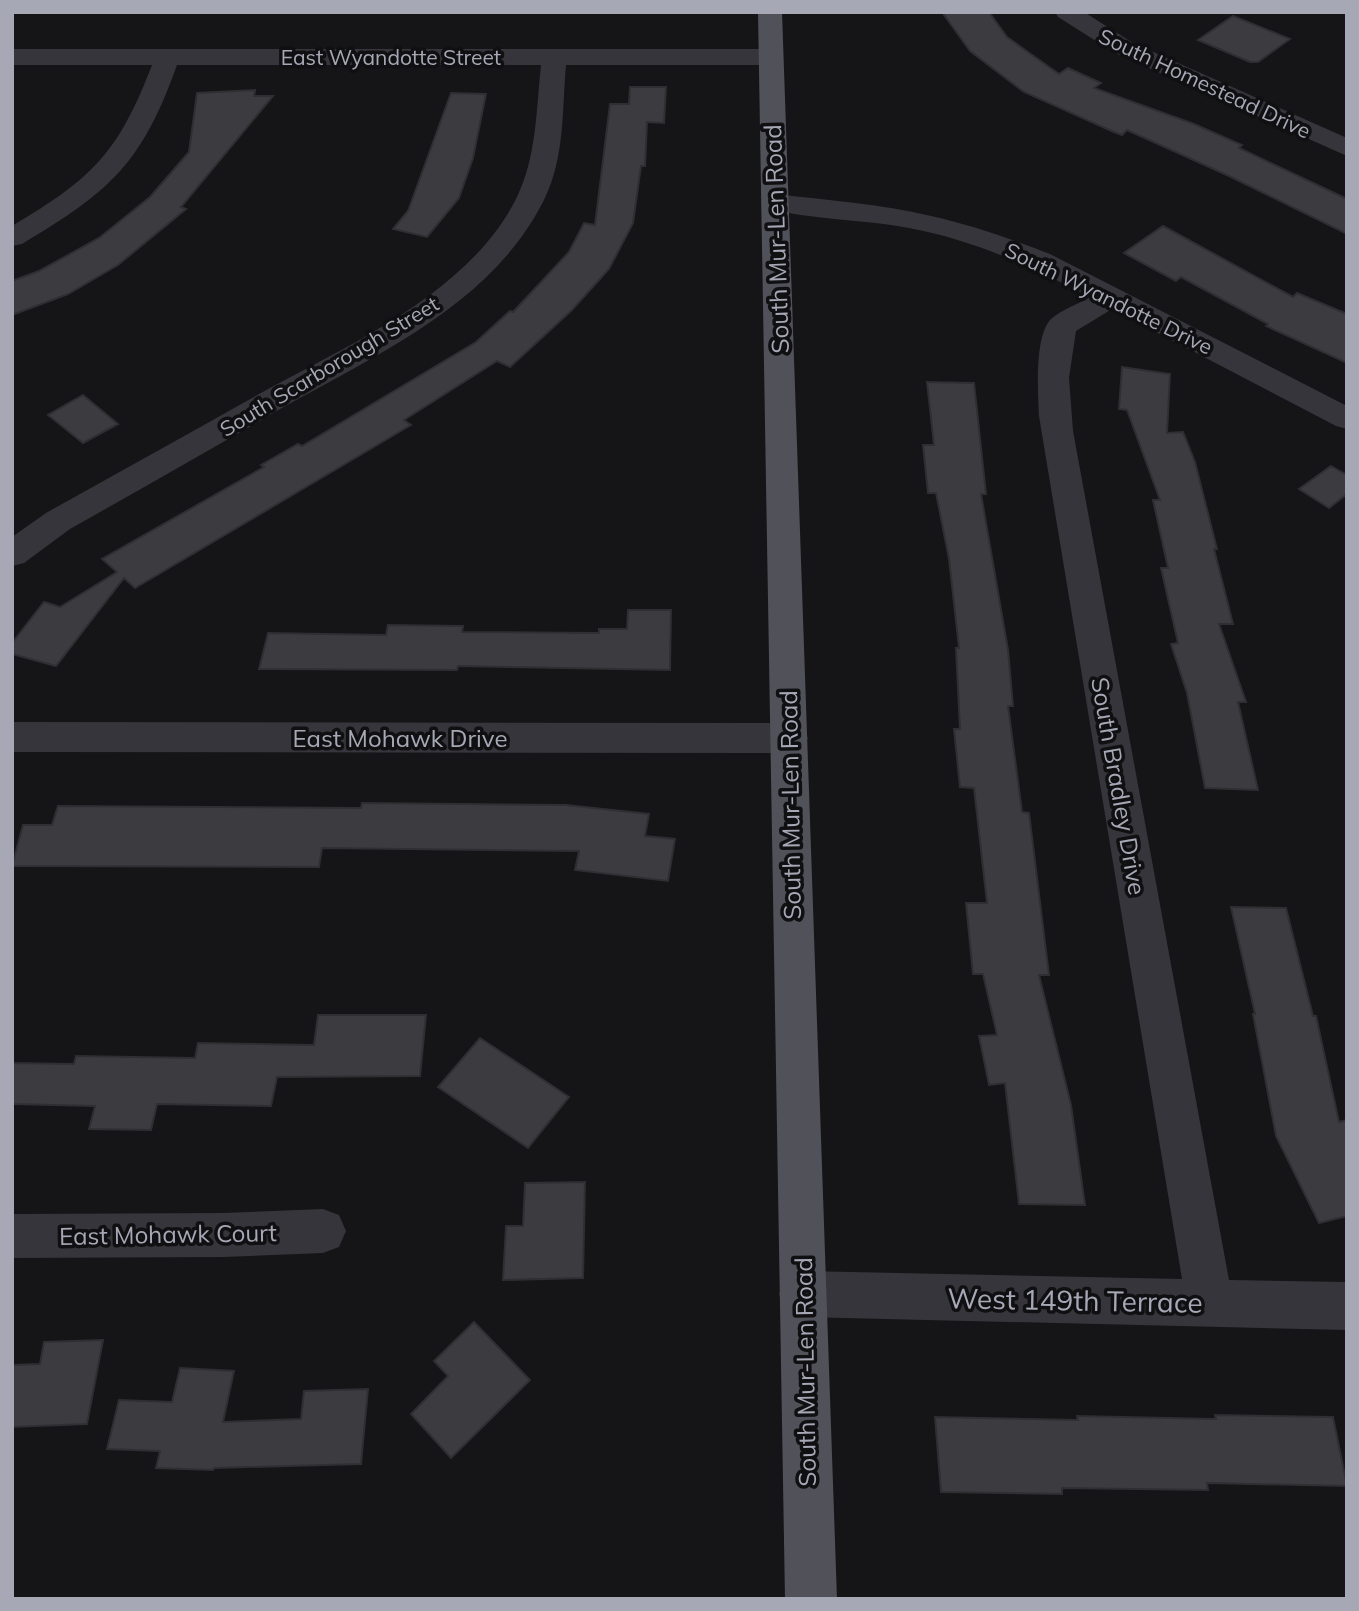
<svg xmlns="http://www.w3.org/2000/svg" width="1359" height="1611" font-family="Mulish,sans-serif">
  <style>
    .building { fill: #3c3c40; stroke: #2f2e32; stroke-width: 2 }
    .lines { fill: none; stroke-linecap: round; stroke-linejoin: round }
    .minor { fill: #36353b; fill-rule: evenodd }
    .major { fill: #51515a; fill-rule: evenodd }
    .labels { text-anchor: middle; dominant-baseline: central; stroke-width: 7; stroke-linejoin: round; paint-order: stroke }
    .far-street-label { font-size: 21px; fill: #a6a8b6; stroke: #100f11 }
    .street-label { font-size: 24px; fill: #a6a8b6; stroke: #100f11 }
    .near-street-label { font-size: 28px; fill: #a6a8b6; stroke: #100f11 }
  </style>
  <rect width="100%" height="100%" fill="#151416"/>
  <path class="building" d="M942,12h47l18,25 52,37 9,-6 33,15 -7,5 100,36 48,21 -3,3 108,51v35l-118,-58 -102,-46 -5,5 -8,-3 -90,-40 -54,-41z
    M1233,16l57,23 -32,23h-8l-52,-22z
    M630,87h36l-2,36 -17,-1 -2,44h-4l-8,57 -24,46 -37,41 -62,57 -13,-6 -93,59 7,5 -276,163 -11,-10 -68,88 -44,-12v-11l32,-41 16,5 57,-35 -15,-13 162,-92 -3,-2 37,-21 4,2 174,-104 34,-31 3,1 56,-60 15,-29 11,2 15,-121h19z
    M255,90l-1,6h19l-92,111 5,2 -68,56 -50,29 -56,21v-34l27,-10 60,-33 51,-41 39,-45 8,-59z
    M451,93l35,1 -13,64 -14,40 -32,39 -34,-8 15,-18z
    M1163,226l130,71 4,-4 50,21v49l-81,-37 2,-2 -87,-47 -5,4 -52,-28z
    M1122,367l48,7 -3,59 16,-1 12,30 22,87h-3l19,75h-14l27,78h-8l20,88 -53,-2 -18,-95 -16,-49 7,-1 -17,-75h7l-15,-68h7l-33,-90 -8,-1z
    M927,382l47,1 12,111h-5l27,156 5,56h-5l14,106 7,1 20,162h-10l32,130 14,100 -66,-1 -14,-121 -16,2 -10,-49 18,-1 -14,-61h-10l-7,-71h21l-13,-115 -14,-1 -6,-58h6l-4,-81h3l-10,-89 -13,-66h-8l-5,-48h11z
    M83,395l35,29 -35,19 -35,-28z
    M1331,466l16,9v19l-18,14 -30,-19z
    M628,610h43l-1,60 -212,-4 -1,4 -198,-1 9,-36 118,2 2,-10 75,1 -1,6 137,1v-4h28z
    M362,803l204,2 83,9 -4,22 30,3 -7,42 -93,-11 4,-19 -257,-3 -3,19 -307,-1 11,-41h29l6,-19 303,2z
    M1231,907l55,1 27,108h3l23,106 8,-2v96l-28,7 -43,-87 -23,-122h2z
    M318,1015h108l-6,61 -143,1 -6,29 -114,-2 -6,26 -62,-1 6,-23 -83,-2v-41l62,1 2,-8 119,2 3,-15 116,2z
    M480,1038l89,59 -41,51 -90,-61z
    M585,1182l-2,96 -80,2 3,-54h17l2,-43z
    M474,1322l56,58 -79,78 -40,-44 37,-38 -14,-15z
    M103,1340l-16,84 -75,3v-62l28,-1 4,-22z
    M180,1368l54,3 -11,51 78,-3 3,-28 64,-2 -7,75 -147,4 -1,2 -57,-2 4,-17 -53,-2 12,-49 53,2z
    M1215,1415l118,2 14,69 -140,-3 1,7 -146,-2v6l-121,-2 -6,-75 143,3 -1,-4 139,3z"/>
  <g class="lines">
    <path class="minor" d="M1055,12h29l49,31 214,95v18l-232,-103 -57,-36z
      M12,49h758l9,3 4,5 -4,5 -9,3h-204c-4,45 -1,93 -22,135 -52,104 -166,154 -262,208 -71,41 -141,81 -212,121l-46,34 -12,3v-29l34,-24c71,-40 142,-79 213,-119 89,-49 209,-100 257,-195 21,-42 20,-89 25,-134h-364c-35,98 -66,126 -155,179l-10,2v-20c81,-48 106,-73 140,-161h-140z
      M775,194c52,6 105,10 156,22 41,9 80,23 119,38l297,152v23l-11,-3 -224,-117 -36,22 -7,47 4,53 156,849 118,2v48l-544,-13 -17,-6 -7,-17 7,-17 17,-6 379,8 -143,-863c-1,-22 -5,-80 12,-97 10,-9 27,-15 39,-22 -58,-30 -116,-57 -181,-69 -47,-9 -97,-8 -144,-20l-4,-6 4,-6z
      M12,722l777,1 13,5 6,10 -6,10 -13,5 -777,-1z
      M323,1209l16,6 7,16 -7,16 -16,6 -100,4 -211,1v-44l211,-1z"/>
    <path class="major" d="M758,12h24l55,1587h-52z"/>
  </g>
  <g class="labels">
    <g class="far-street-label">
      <text x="391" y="57">East Wyandotte Street</text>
      <text transform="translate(1205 83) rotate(25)">South Homestead Drive</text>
      <text transform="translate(1109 298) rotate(26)">South Wyandotte Drive</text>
      <text transform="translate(329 366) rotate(-31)">South Scarborough Street</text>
    </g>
    <g class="street-label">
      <text transform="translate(776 239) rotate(-92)">South Mur-Len Road</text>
      <text x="400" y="738">East Mohawk Drive</text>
      <text transform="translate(1119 786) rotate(80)">South Bradley Drive</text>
      <text transform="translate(790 805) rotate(-91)">South Mur-Len Road</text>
      <text transform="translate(168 1234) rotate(-1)">East Mohawk Court</text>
      <text transform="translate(805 1372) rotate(-91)">South Mur-Len Road</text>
    </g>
    <g class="near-street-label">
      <text transform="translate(1075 1300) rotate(1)">West 149th Terrace</text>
    </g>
  </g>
  <rect width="1359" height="1611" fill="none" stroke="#a6a8b6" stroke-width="28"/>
</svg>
